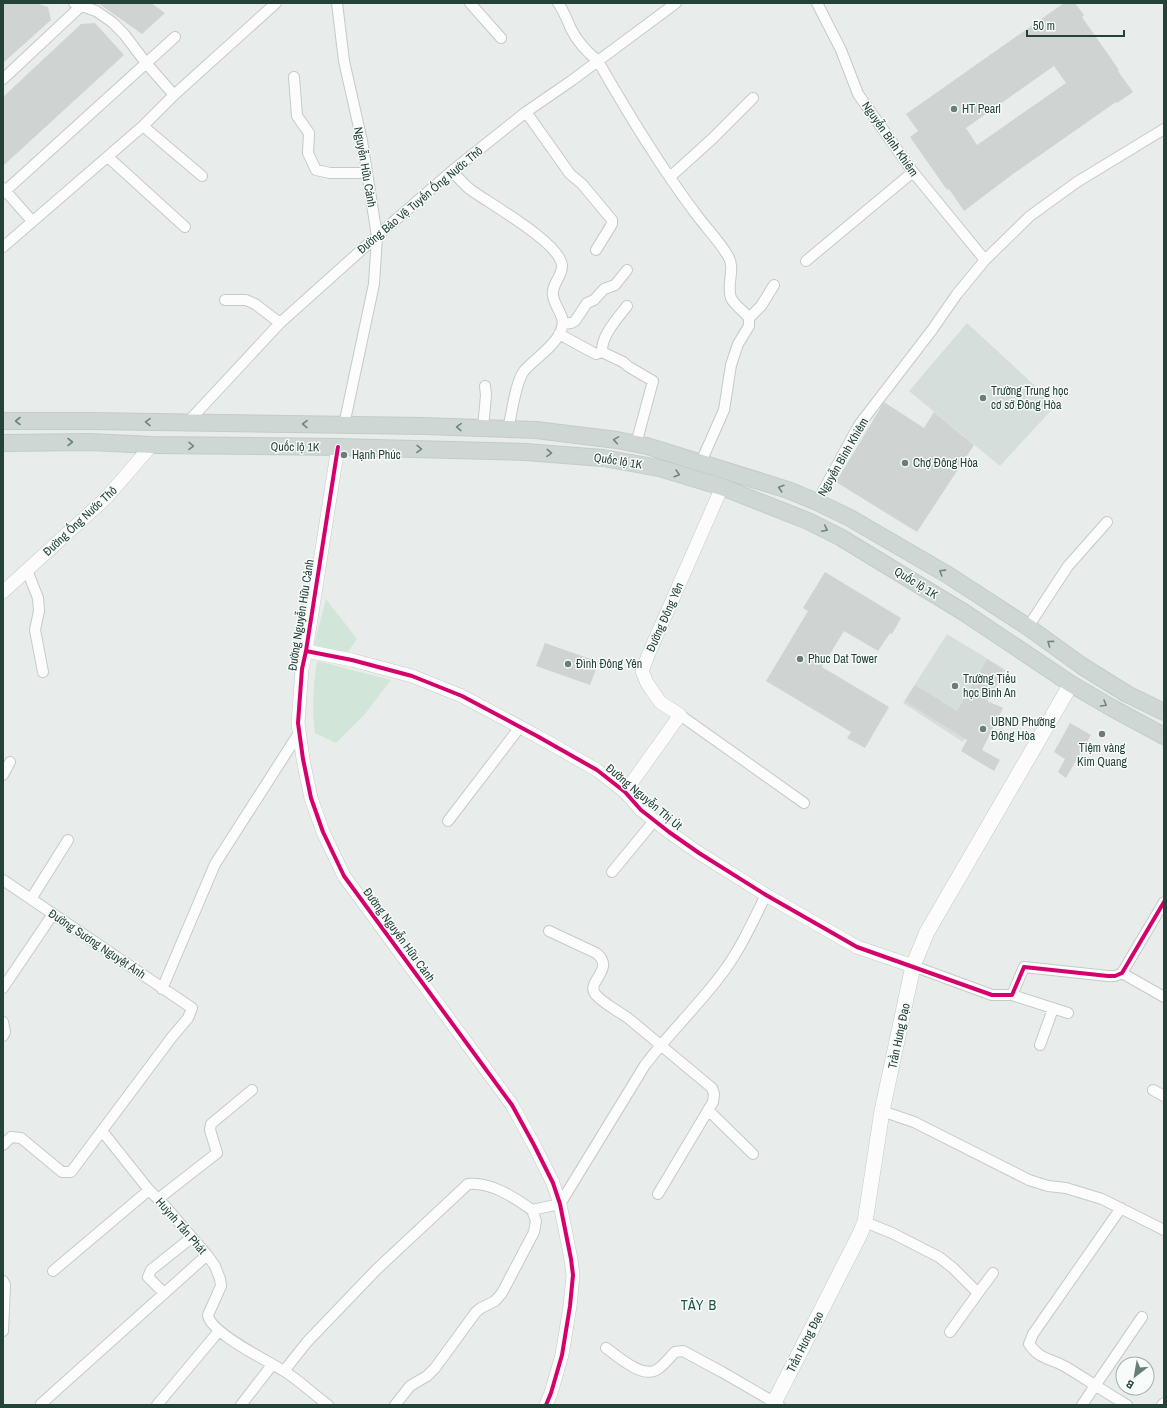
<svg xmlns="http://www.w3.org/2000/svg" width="1167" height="1408" font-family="'Archivo Narrow',sans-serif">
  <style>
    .built { fill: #d6dedb }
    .park { fill: #d1e6d8 }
    .building { fill: #cfd4d2; fill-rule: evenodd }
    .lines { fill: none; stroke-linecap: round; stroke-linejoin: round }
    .minor-casing { stroke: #c5cac8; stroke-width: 12 }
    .tertiary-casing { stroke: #c5cac8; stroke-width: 14 }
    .secondary-casing { stroke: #c3cbc8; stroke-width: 16 }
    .primary-casing { stroke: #c3ccc9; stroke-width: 18 }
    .minor { stroke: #fcfcfc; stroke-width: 10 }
    .tertiary { stroke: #fcfcfc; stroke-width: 13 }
    .secondary { stroke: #fcfcfc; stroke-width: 15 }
    .primary { stroke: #cfd7d5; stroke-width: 16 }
    .cycleway-casing { stroke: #f7fbf9; stroke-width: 6 }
    .cycleway { stroke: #d6006c; stroke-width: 4 }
    .oneway { stroke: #718580 }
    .poi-dot { fill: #697e78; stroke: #f7fbf9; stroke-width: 1.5 }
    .labels { text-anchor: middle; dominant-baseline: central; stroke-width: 3; stroke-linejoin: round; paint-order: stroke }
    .poi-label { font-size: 12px; fill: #24423a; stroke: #f7fbf9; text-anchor: start }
    .street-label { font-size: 12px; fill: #24423a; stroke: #f7fbf9 }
    .quarter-label { font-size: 14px; letter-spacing: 1px; fill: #1f5548; stroke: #f7fbf9 }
  </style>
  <rect width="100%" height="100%" fill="#e8edeb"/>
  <path class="built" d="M967,323l89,82 -56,61 -91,-75z
    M947,634l59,36 -43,72 -60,-39z"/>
  <path class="park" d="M326,599l31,40 -10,14 -33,-8z
    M317,661l74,19 -27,35 -28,28 -21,-10c-3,-24 -2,-48 2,-72z"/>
  <path class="building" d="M3,3h33l12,4 3,13 -48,43z
    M98,3h53l14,10 -23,21z
    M1064,3h11l9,12 -2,2 37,53 -1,1 15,21 -16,11 -1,-1 -103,72 -49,37 -15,-22 -2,1 -37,-53 8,-6 -12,-17zM1054,66l12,17 -89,62 -11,-17z
    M95,23l29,32 -121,111v-69l78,-73z
    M884,402l40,26 10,-16 40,33 -57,87 -81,-50z
    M825,572l76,46 -9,16 -2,-1 -12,18 -34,-20 -22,36 67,40 -24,41 -18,-10 4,-6 -85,-51 42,-70 -5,-3z
    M545,643l54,19 -9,23 -54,-19z
    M987,659l16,11 -18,30 18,8 -21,42 18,10 -6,11 -33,-20 6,-11 -62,-39 10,-16 42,26z
    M1070,723l21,12 -25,43 -8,-6 7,-13 -11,-7z"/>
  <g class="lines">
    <defs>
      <path id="minor" d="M74,3l22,8 16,11 12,12 22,29 28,32
        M337,3l7,58 18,80 15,95 -3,48 -30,141
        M470,3l31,35
        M558,3c6,8 9,17 13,26 6,12 16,23 27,32 29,51 60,102 95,149 11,16 25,29 35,46 8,13 -2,28 3,42 4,8 13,13 18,20v8l-11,18 -7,21 -7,45 -23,52
        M817,3l24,47 17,44 55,78 72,88 -28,34 -25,36 -73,95 -42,77
        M294,77l3,39 12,17 -1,20 8,17 14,3h36
        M3,79l78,-73
        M526,112l44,62 12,10 30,36v4l-16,26
        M143,126l59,50
        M108,157l77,70
        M452,171c6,6 12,14 19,19 19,14 88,52 91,75 1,11 -11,19 -9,31 3,15 15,21 7,37 -8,16 -25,25 -36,38 -9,12 -12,43 -16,58
        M670,177l42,-38 41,-41
        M3,188l29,33
        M3,193l172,-156
        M3,247l140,-121 31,-31 102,-92
        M985,260l45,-44 47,-34 87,-53
        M806,261l107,-89
        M225,300h21l9,4 25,19
        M749,318l12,-12 13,-21
        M563,324l8,-1 4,-2 12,-18 7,-3 10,-11 11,-4 12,-15
        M559,334l33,18 4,2 6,-2 21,10 6,5 24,14 -17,63
        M602,352c-1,-16 15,-33 25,-46
        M187,423l93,-100 97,-87 75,-65 74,-59 45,-31 105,-78
        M483,428l3,-33 -1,-9
        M27,570l11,28 1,13 -4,19 8,42
        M1028,627l40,-61 39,-44
        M680,715l124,88
        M3,775l7,-13
        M448,821l72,-94
        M612,872l42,-51
        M3,880l189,128 -4,10 -16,19 -101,135h-9l-41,-34 -10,-1 -8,8
        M31,899l37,-59
        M549,931l47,22c21,16 -12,29 0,42 7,8 22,16 32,23 28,23 56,47 84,70l2,6 -1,8 -55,92
        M913,966l79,29h20l12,-28 84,9h7l7,-3 42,-71
        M1122,973l42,24
        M3,988l50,-74
        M162,989l53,-125 84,-131
        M1012,995l56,18
        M3,1022l2,10 -2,4
        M1040,1045l13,-36
        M1153,1090l11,6
        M708,1110l45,44
        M882,1111l32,11 115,58 19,6 18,2 36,11 62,31
        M102,1131l47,59 16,16 42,49 8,11 5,13 1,7 -13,29c2,18 60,46 76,56 15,9 29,23 44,34
        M158,1199l59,-46 -7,-23 1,-6 41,-34
        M1121,1208l-88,126 -4,10c12,17 22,14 37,23 20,12 40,26 61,38
        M865,1222l27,11 47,24 14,11 25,25 -28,39
        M53,1271l96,-81
        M3,1281l2,4 -2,46
        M164,1293l-16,-16 3,-7 40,-32
        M978,1293l15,-20
        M606,1348c12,8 37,32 52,21 6,-4 12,-12 17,-17l8,-1 39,21 57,33
        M284,1371l23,-29 69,-72 92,-86c23,-2 46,13 64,26l28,-6 85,-139c25,-33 55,-61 79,-94 17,-23 29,-50 42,-76
        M41,1404l166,-149
        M157,1405l62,-74
        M241,1405l31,-40
        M395,1405l15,-19 17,-10 8,-8 41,-56 5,-4 14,-7 7,-8 32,-61 2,-11 -4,-11
        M1082,1405l60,-88
        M1162,1405l2,-2"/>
      <path id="tertiary" d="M338,447l-32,204 -4,18 -4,54 5,36 8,39 12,34 21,44 168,229 22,40 19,38 7,21 11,55 2,16 -3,31 -8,49 -11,38 -5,12
        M3,592l103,-94 46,-53
        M306,651l46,9 60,16 50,20 75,40 60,34 28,22 16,18 28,22 30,21 67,42 91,52 56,19
        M625,792l55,-77 -20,-13 -13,-19 -5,-12 7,-18 73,-166"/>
      <path id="secondary" d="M773,1405l86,-169 6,-14 17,-111 31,-145 14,-34 144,-248"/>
      <path id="primary" d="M3,421h87l334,5 112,4 81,10 30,6 141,44 29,12 33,16 98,57 80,52 54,39 45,28 37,18
        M3,443l87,-1 62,3 186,2 187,5 78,6 56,10 63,19 86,34 32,16 125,76 106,71 41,24 52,28"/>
    </defs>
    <use href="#minor" class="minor-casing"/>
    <use href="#tertiary" class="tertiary-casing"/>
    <use href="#secondary" class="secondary-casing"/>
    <use href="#primary" class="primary-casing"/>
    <use href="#minor" class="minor"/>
    <use href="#tertiary" class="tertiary"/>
    <use href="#secondary" class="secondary"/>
    <use href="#primary" class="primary"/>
    <defs>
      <path id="cycleway" d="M338,447l-32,204 -4,18 -4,54 5,36 8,39 12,34 21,44 168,229 22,40 19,38 7,21 11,55 2,16 -3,31 -8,49 -11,38 -5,12
        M306,651l46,9 60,16 50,20 75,40 60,34 28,22 16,18 28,22 30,21 67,42 91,52 135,48h20l12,-28 84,9h7l7,-3 42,-71"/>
    </defs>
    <use href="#cycleway" class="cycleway-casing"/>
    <use href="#cycleway" class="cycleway"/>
  </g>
  <defs><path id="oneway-chevron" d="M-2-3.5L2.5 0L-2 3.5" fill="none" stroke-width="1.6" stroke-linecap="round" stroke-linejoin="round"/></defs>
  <g class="oneway">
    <use href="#oneway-chevron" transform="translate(18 421) rotate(180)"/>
    <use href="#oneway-chevron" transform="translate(148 422) rotate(-179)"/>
    <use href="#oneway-chevron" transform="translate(305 424) rotate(-179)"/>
    <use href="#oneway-chevron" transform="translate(459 427) rotate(-178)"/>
    <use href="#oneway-chevron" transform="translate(616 440) rotate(-171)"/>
    <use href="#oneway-chevron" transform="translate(70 442)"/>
    <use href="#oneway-chevron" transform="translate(191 446) rotate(1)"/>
    <use href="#oneway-chevron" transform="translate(419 449) rotate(1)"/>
    <use href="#oneway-chevron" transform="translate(549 453) rotate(3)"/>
    <use href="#oneway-chevron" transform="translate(677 474) rotate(16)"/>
    <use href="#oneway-chevron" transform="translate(781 488) rotate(-162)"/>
    <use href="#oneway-chevron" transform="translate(825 529) rotate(26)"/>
    <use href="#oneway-chevron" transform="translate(942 572) rotate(-148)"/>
    <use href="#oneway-chevron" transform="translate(1050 643) rotate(-144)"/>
    <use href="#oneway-chevron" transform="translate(1104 704) rotate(30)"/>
  </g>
  <g class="poi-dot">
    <circle cx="954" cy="109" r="4"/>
    <circle cx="983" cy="398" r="4"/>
    <circle cx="344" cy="455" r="4"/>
    <circle cx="905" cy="463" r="4"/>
    <circle cx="800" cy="659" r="4"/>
    <circle cx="568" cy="664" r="4"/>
    <circle cx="955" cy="686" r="4"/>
    <circle cx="983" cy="729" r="4"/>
    <circle cx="1102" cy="734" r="4"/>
  </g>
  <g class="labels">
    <g class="poi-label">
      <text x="962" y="109">HT Pearl</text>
      <text x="991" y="391">Trường Trung học<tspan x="991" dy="14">cơ sở Đông Hòa</tspan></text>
      <text x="352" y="455">Hạnh Phúc</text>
      <text x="913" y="463">Chợ Đông Hòa</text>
      <text x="808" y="659">Phuc Dat Tower</text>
      <text x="576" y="664">Đình Đông Yên</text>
      <text x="963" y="679">Trường Tiểu<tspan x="963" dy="14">học Bình An</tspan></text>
      <text x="991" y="722">UBND Phường<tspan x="991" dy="14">Đông Hòa</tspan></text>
      <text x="1102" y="748" text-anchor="middle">Tiệm vàng<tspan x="1102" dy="14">Kim Quang</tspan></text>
    </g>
    <g class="street-label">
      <text transform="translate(890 139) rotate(55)">Nguyễn Bỉnh Khiêm</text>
      <text transform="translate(365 167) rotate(80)">Nguyễn Hữu Cảnh</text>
      <text transform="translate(420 200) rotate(-40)">Đường Bảo Vệ Tuyến Ống Nước Thô</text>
      <text transform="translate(295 447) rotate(1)">Quốc lộ 1K</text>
      <text transform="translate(843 457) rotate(-60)">Nguyễn Bỉnh Khiêm</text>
      <text transform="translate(618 461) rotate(9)">Quốc lộ 1K</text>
      <text transform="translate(80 521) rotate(-43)">Đường Ống Nước Thô</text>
      <text transform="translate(916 583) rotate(32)">Quốc lộ 1K</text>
      <text transform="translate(301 615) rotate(-81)">Đường Nguyễn Hữu Cảnh</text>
      <text transform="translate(665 617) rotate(-66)">Đường Đông Yên</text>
      <text transform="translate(644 797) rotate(40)">Đường Nguyễn Thị Út</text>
      <text transform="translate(399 935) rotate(54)">Đường Nguyễn Hữu Cảnh</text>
      <text transform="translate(97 944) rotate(34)">Đường Sương Nguyệt Ánh</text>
      <text transform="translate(899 1036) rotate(-78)">Trần Hưng Đạo</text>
      <text transform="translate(181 1226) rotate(49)">Huỳnh Tấn Phát</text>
      <text transform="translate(805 1342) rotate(-63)">Trần Hưng Đạo</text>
    </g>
    <g class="quarter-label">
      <text x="699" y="1305">TÂY B</text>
    </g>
  </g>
  <rect width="1167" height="1408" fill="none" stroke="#24423a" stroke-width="8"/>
  <g transform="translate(1135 1376) rotate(211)"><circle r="19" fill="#f7fbf9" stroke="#a3b1ad"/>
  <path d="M0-3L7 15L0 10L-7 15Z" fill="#697e78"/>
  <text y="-6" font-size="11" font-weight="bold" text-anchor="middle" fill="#24423a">B</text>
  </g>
  <path d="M1027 30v6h97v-6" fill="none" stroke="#24423a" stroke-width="2"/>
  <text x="1033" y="30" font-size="12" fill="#24423a" stroke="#f7fbf9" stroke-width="3" paint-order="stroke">50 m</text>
</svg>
